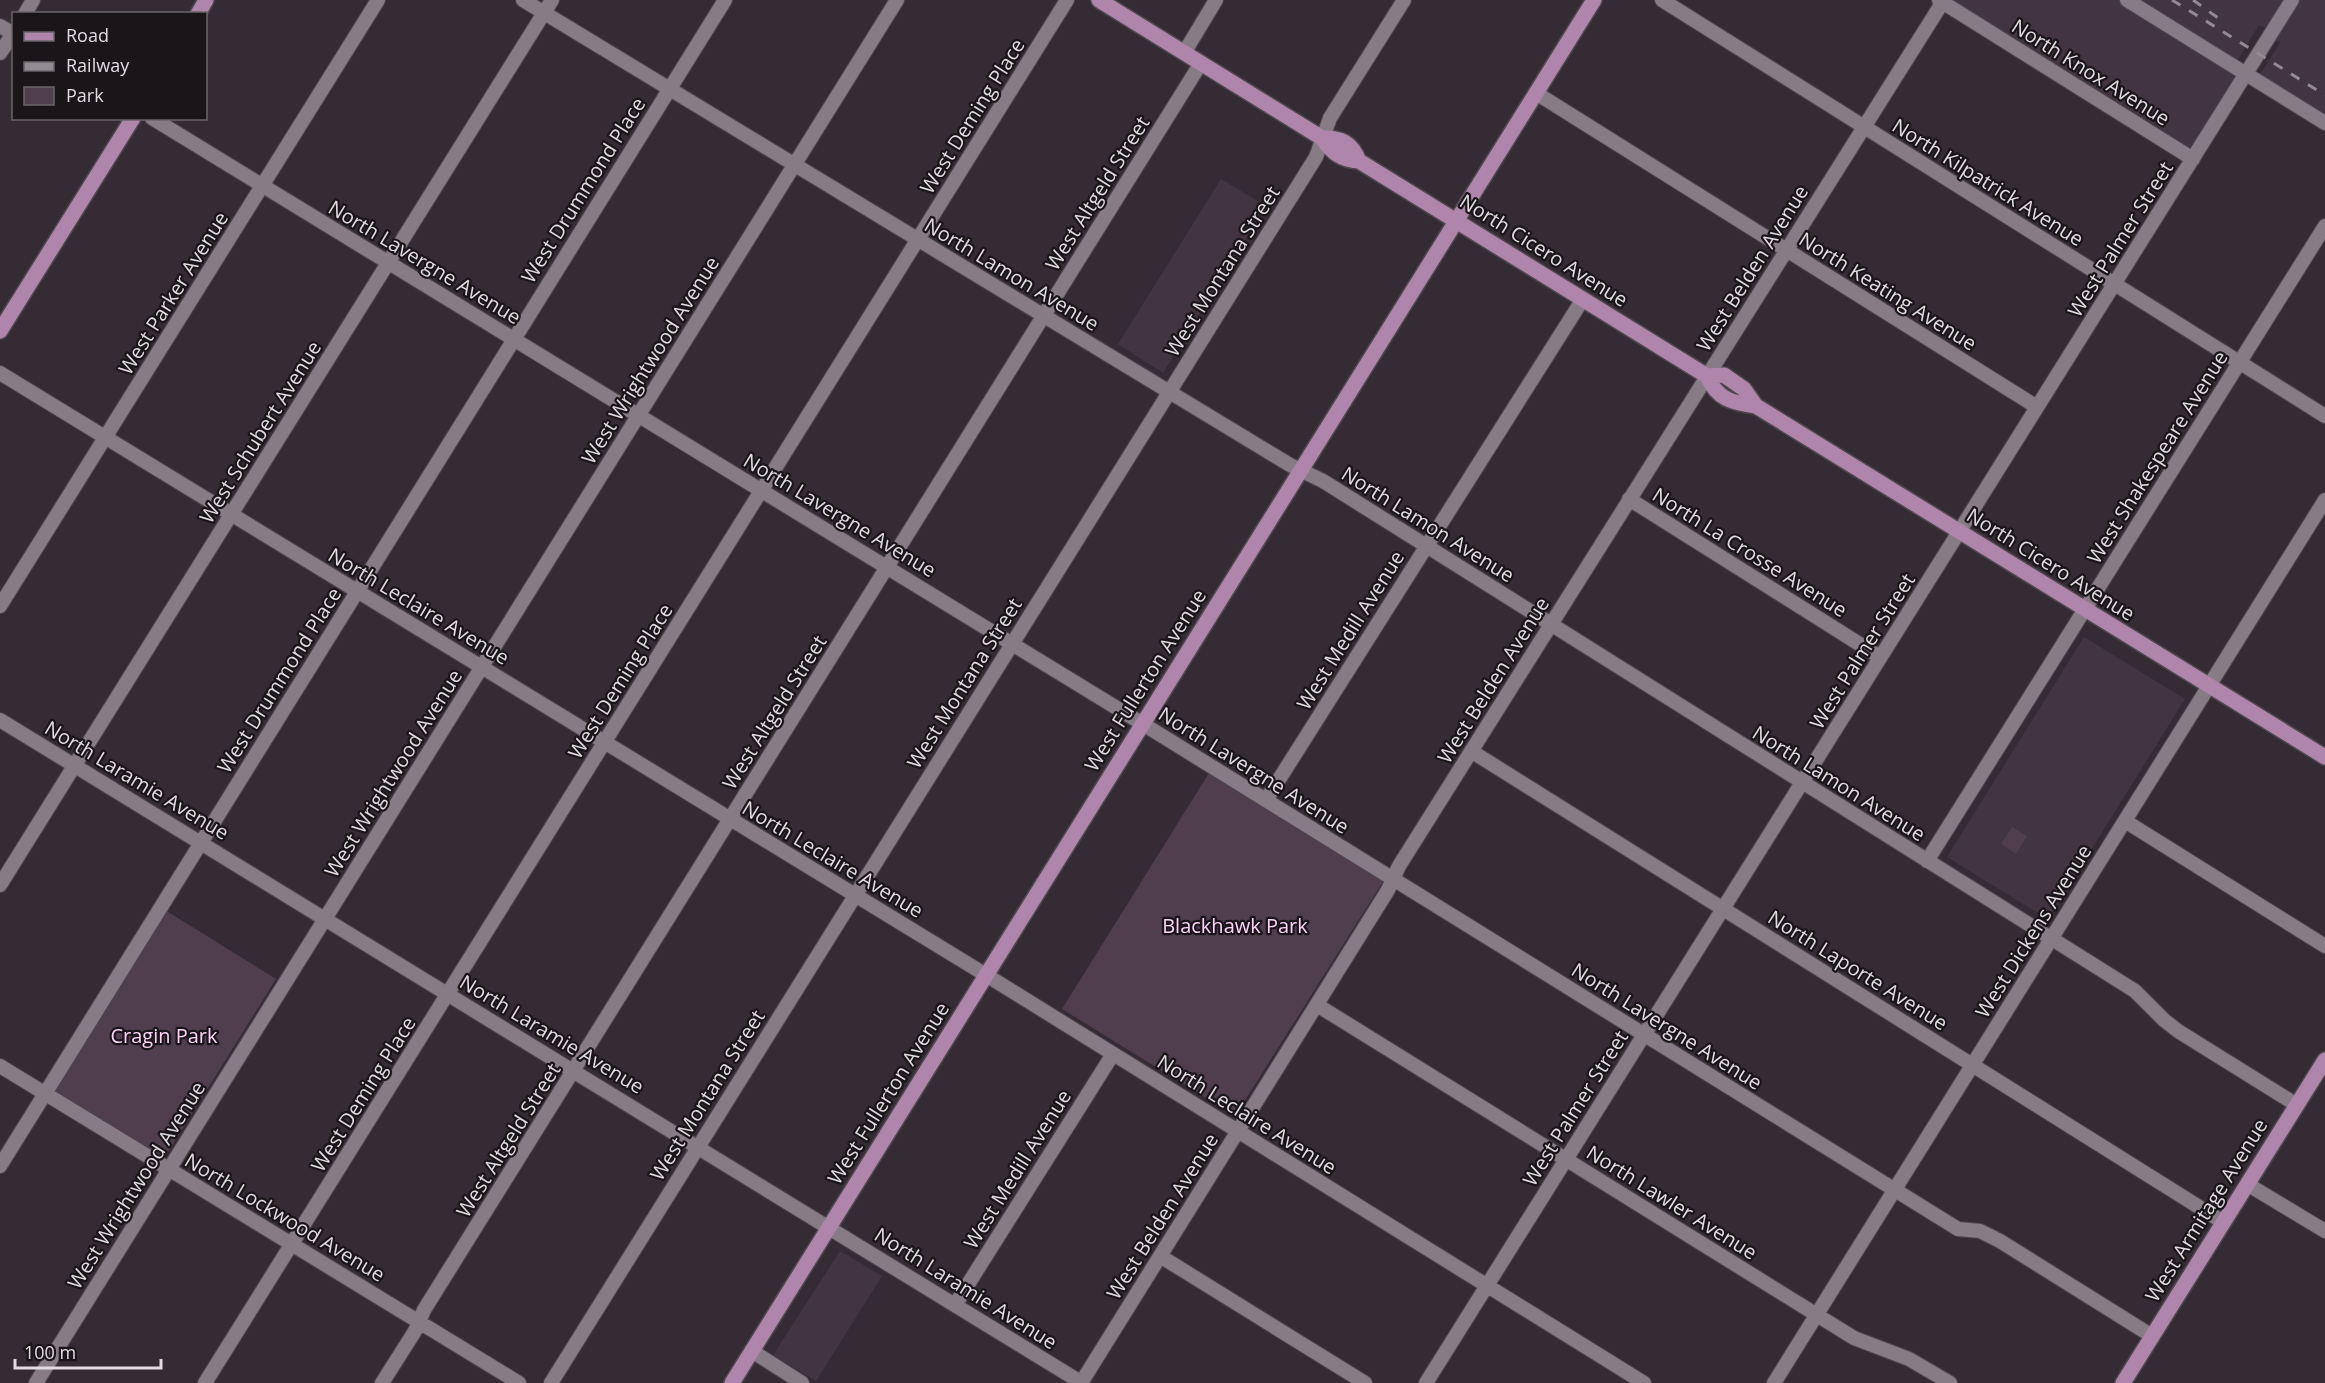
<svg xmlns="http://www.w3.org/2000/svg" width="2325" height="1383" font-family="'Open Sans',sans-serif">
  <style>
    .built { fill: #433441 }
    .green { fill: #503e4e }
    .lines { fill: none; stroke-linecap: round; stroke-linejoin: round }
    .minor-casing { stroke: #4f474e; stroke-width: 16 }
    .major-casing { stroke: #4f474e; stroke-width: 18 }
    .minor { stroke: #877b85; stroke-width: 14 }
    .major { stroke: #af85ab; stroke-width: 15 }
    .rail { stroke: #938b92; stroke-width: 3; stroke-dasharray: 10 10; stroke-linecap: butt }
    .labels { text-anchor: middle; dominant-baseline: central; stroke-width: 4.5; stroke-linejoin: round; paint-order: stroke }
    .street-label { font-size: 20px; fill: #e2dbe1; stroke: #191519 }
    .park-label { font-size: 20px; fill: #fdd1f8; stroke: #191519 }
  </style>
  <rect width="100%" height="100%" fill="#352b34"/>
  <path class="built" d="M1950,0h333l-17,28 -7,-3 -23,38 5,4 -52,83z
    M2299,0h26v119l-67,-42 22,-34 -6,-4z
    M1221,179l45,27 -103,167 -45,-29z
    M2084,637l101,62 -137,220 -101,-62z
    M840,1251l42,25 -66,105 -43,-26z"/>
  <path class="green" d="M1209,773l175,107 -149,236 -173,-107z
    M2012,827l15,9 -11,18 -15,-10z
    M165,910l111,69 -113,181 -110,-69z"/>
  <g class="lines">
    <defs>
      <path id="minor" d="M523,0l767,465 33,16 812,510 29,29 14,11 119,74
        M1662,0l663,416
        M1939,0l254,159
        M2127,0l198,123
        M25,14l8,-14
        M0,26l14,8
        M0,53l14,-21
        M1184,53l32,-53
        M1536,93l501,314
        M152,118l991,606 815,505 22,2 20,10 152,95
        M0,373l986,602 658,408
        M1629,499l251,158
        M0,606l378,-606
        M0,720l1082,663
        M1471,751l752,471
        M1266,800l317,-501
        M2125,821l200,125
        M1927,861l398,-635
        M0,885l552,-885
        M1317,1005l537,333 55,21 41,24
        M0,1066l519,317
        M0,1166l725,-1166
        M2247,1184l78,47
        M1160,1256l205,127
        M955,1305l158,-251
        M752,1351l50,32
        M36,1383l861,-1383
        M205,1383l862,-1383
        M382,1383l33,-52 9,-21 777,-1247
        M551,1383l765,-1226 14,-39 74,-118
        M1081,1383l307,-493 11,-24 545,-866
        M1426,1383l866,-1383
        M1774,1383l551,-883"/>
      <path id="major" d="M1099,0l223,138c10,15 19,22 37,23l348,215 17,-1 20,14 12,17
        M198,14l8,-14
        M1322,138c19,-1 30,5 37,23
        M0,331l133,-213
        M1707,376c10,23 25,27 49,30l569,351
        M732,1383l862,-1383
        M2123,1383l202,-323"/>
    </defs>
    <use href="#minor" class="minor-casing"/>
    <use href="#major" class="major-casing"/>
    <use href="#minor" class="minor"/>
    <use href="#major" class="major"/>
    <path class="rail" d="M2172,0l153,95
      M2193,0l28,20"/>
  </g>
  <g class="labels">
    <g class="street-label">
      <text transform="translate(2091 72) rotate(32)">North Knox Avenue</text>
      <text transform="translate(972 116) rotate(-58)">West Deming Place</text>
      <text transform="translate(1988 182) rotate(32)">North Kilpatrick Avenue</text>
      <text transform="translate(583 190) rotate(-58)">West Drummond Place</text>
      <text transform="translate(1097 193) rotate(-58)">West Altgeld Street</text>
      <text transform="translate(2120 239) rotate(-58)">West Palmer Street</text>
      <text transform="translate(1544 250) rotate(32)">North Cicero Avenue</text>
      <text transform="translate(425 262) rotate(31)">North Lavergne Avenue</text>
      <text transform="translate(1752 268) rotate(-58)">West Belden Avenue</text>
      <text transform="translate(1222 271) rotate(-58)">West Montana Street</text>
      <text transform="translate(1012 274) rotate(31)">North Lamon Avenue</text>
      <text transform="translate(1888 291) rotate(32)">North Keating Avenue</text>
      <text transform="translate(173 293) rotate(-58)">West Parker Avenue</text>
      <text transform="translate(650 360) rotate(-58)">West Wrightwood Avenue</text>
      <text transform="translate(260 432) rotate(-58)">West Schubert Avenue</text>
      <text transform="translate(2157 457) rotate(-58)">West Shakespeare Avenue</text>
      <text transform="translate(840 515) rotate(31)">North Lavergne Avenue</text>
      <text transform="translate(1428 524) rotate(32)">North Lamon Avenue</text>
      <text transform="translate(1750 552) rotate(32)">North La Crosse Avenue</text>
      <text transform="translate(2051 564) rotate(32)">North Cicero Avenue</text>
      <text transform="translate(419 606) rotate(31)">North Leclaire Avenue</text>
      <text transform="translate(1350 630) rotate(-58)">West Medill Avenue</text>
      <text transform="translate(1862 651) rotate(-58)">West Palmer Street</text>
      <text transform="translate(279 680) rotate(-58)">West Drummond Place</text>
      <text transform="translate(1145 680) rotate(-58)">West Fullerton Avenue</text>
      <text transform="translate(1493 680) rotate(-58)">West Belden Avenue</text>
      <text transform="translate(620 681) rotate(-58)">West Deming Place</text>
      <text transform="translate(964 683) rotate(-58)">West Montana Street</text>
      <text transform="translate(774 712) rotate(-58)">West Altgeld Street</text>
      <text transform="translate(1254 770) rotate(32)">North Lavergne Avenue</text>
      <text transform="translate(393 773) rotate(-58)">West Wrightwood Avenue</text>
      <text transform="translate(137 780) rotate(31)">North Laramie Avenue</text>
      <text transform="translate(1839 783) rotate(32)">North Lamon Avenue</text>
      <text transform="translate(833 859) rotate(31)">North Leclaire Avenue</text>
      <text transform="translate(2033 931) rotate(-58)">West Dickens Avenue</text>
      <text transform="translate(1858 970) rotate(32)">North Laporte Avenue</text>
      <text transform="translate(1667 1026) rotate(32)">North Lavergne Avenue</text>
      <text transform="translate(552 1034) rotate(31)">North Laramie Avenue</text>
      <text transform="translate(888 1093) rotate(-58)">West Fullerton Avenue</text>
      <text transform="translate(363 1094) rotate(-58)">West Deming Place</text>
      <text transform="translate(707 1095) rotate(-58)">West Montana Street</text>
      <text transform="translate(1575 1108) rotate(-58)">West Palmer Street</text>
      <text transform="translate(1247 1114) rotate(32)">North Leclaire Avenue</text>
      <text transform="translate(508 1140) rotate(-58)">West Altgeld Street</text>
      <text transform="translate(1017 1169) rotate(-58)">West Medill Avenue</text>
      <text transform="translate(136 1185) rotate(-58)">West Wrightwood Avenue</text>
      <text transform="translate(1672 1202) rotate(32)">North Lawler Avenue</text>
      <text transform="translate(2206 1210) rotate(-58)">West Armitage Avenue</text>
      <text transform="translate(1162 1216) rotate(-58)">West Belden Avenue</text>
      <text transform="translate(285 1217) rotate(31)">North Lockwood Avenue</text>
      <text transform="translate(966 1288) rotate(32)">North Laramie Avenue</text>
    </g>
    <g class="park-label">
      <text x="1235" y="925">Blackhawk Park</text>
      <text x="164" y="1035">Cragin Park</text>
    </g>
  </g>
  <rect x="12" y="12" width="195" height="108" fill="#191519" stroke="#696469" stroke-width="1.5"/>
  <rect x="24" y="32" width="30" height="9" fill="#af85ab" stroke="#696469" stroke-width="1.5"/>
  <text x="66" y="42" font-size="18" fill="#e2dbe1">Road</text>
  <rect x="24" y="62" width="30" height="9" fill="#938b92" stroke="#696469" stroke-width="1.5"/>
  <text x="66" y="72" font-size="18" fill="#e2dbe1">Railway</text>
  <rect x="24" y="87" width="30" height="18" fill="#503e4e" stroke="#696469" stroke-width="1.5"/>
  <text x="66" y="102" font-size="18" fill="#e2dbe1">Park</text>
  <path d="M15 1359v9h146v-9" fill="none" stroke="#e2dbe1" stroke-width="3"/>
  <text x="24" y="1359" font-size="18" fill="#e2dbe1" stroke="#191519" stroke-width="4.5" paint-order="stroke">100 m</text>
</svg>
